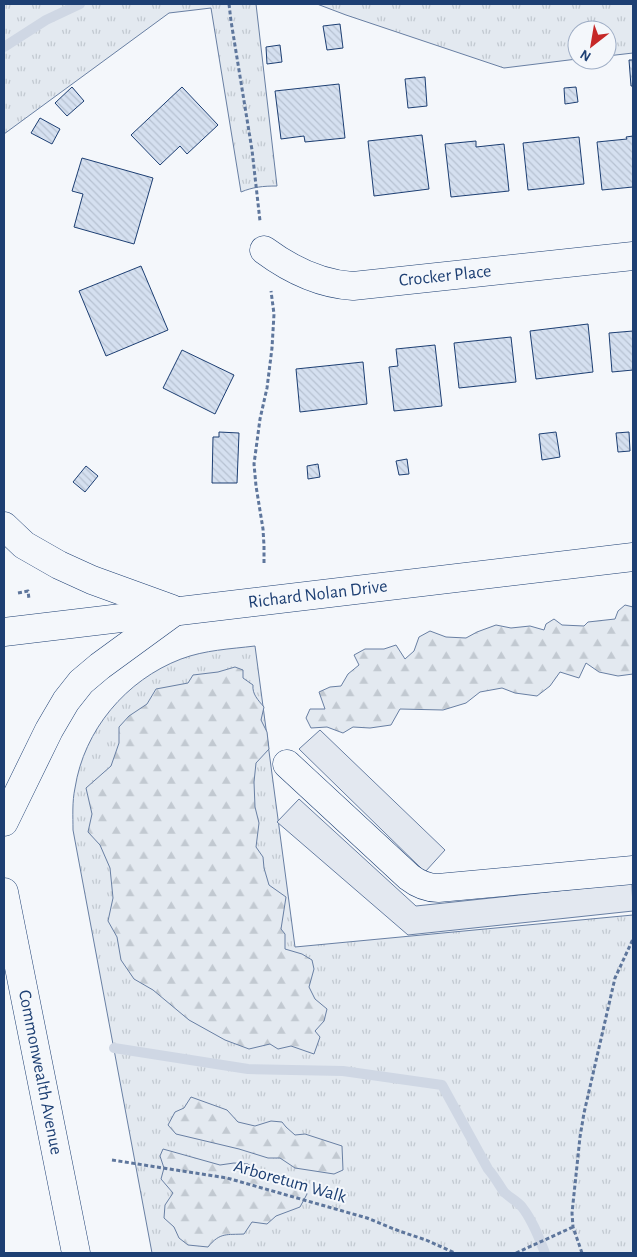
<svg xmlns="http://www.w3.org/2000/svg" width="637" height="1257" font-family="'Alegreya Sans',sans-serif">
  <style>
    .grass { fill: url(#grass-tufts); stroke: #687fa3 }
    .forest { fill: url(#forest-firs); stroke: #687fa3 }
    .parking { fill: #e3e8f0; stroke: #687fa3 }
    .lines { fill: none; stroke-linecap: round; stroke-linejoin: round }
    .stream { stroke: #cfd7e4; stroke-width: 10 }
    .building { fill: url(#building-back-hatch); stroke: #1d3f73 }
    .minor-casing { stroke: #1d3f73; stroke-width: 29 }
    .major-casing { stroke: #1d3f73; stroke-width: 29 }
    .path { stroke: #5e769c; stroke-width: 3; stroke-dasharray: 4 2.5; stroke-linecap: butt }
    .minor { stroke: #f4f7fb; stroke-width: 28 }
    .major { stroke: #f4f7fb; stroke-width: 28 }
    .labels { text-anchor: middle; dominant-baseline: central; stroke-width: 4; stroke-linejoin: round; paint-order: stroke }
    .street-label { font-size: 18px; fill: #1d3f73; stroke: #f4f7fb }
  </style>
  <defs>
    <pattern id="grass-tufts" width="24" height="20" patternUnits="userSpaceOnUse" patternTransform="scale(1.25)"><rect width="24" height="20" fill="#e3e9f0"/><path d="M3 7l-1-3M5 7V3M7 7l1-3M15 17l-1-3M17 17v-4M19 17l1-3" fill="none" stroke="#c2c9d1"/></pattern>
    <pattern id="forest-firs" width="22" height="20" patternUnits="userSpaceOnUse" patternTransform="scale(1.25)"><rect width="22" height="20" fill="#e3e9f0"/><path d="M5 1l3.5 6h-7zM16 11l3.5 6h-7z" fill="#c2c9d1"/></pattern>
    <pattern id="building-back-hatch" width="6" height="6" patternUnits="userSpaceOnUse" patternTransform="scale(1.25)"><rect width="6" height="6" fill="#d5e0f0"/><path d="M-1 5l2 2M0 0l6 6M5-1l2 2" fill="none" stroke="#b6c1d1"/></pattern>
  </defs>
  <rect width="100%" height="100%" fill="#f4f7fb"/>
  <path class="grass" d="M4,4h252l21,182c-14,0 -24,1 -36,6l-30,-184 -42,5 -165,121z
    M317,4h316v49l-26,3v-26h-30v29l-73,9 -158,-53z
    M255,646l40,301 338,-32v338h-481l-79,-423c0,-14 -1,-28 2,-42 9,-58 51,-108 106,-129 24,-9 49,-10 74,-13z"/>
  <path class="forest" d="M625,605l8,2v67l-15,2 -19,-4 -13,-9 -7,15 -19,-6 -10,14 -13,10 -22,-3 -13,-5 -22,4 -14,11 -23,7 -43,-1 -9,16 -21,3 -17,-1 -10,6 -16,-6 -16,1 -5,-10 4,-9h15l-6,-17 11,-5 11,-1 7,-12 11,-9 -5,-10 11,-6h19l12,-4 9,14 9,-8 5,-14 11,-6 16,6 20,1 11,-6 19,-7 15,3 19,-2 14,4 2,-6 8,-5 8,6 22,1 4,-4 27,-3 3,-8z
    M235,667l8,3v8l10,7c-1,9 5,15 11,22l-3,13 6,12 2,17 -13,14 -2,19 1,25 4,16 -3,24 7,10 1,11 5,17 17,12 -5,32 4,5v15l17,5 10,6 2,9 -5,18 6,12 12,10 -3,12 -9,10 5,6 -6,17 -23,-8 -13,3 -8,-5 -21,5 -24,-9 -36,-20 -36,-30 -19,-11 -13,-19 -4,-23 -9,-16 5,-23 -3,-30 -10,-23 -12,-13 4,-18 -6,-26 25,-22 8,-23v-16l10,-11 18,-12 9,-15 32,-6 5,-8 25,-3z
    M191,1097l36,13 11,12 17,4 16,-5 11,1 4,5 9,8 10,-1 37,12 1,24 -9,4 -39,-6 -15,-10h-12l-29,-9 -63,-15 -8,-9 7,-13 9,-4z
    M163,1149l57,16 14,-2 14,1 11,9h12c11,11 16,14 31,11l5,10 -7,13 -24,9 -9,8 -15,-2 -8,12c-17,1 -24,-2 -36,13l-20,-2 -9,-7 -5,-11 -10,-9 1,-13 8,-12 -12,-14 3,-11 -4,-12z"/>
  <path class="parking" d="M320,730l125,120 -20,22 -126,-123z
    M299,799l117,107 216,-23 1,28 -225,24 -131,-113z"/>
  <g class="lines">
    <path class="stream" d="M4,47l42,-27 34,-16
      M114,1048l134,21 95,2 99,14 46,84c7,8 11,16 16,23 6,6 13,9 18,15 11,14 17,31 23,46"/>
  </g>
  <path class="building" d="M340,24l3,24 -16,2 -4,-24z
    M280,45l2,17 -15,2 -1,-17z
    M629,60h4v26h-2z
    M425,77l2,29 -19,2 -3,-29z
    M339,84l6,54 -40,4 -1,-6 -23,3 -6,-48z
    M72,87l12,14 -17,15 -12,-13z
    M182,87l36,38 -31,29 -7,-8 -20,19 -29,-30z
    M576,87l2,15 -13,2 -1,-16z
    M40,118l20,11 -8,15 -21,-11z
    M422,135l7,54 -55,7 -6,-55z
    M633,136v51l-31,3 -5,-48 30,-3 -1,-2z
    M579,137l5,47 -56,6 -5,-47z
    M476,141v6l28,-3 5,47 -58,6 -6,-53z
    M82,158l71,20 -19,66 -60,-17 9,-33 -11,-3z
    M141,266l27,64 -62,26 -27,-65z
    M588,324l5,48 -57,7 -6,-48z
    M633,331v39l-21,2 -3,-39z
    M511,337l5,45 -57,6 -5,-45z
    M435,345l7,61 -48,5 -5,-44 9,-1 -2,-17z
    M182,350l52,25 -19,39 -52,-26z
    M363,362l4,42 -67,8 -4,-43z
    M219,432l20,1 -2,50h-25l1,-46h6z
    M556,432l4,25 -18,3 -3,-26z
    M629,432l1,19 -12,1 -2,-19z
    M407,459l2,15 -10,1 -3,-14z
    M318,464l2,13 -12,2 -1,-13z
    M86,466l12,10 -13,16 -12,-10z"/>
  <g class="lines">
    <defs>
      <g id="minor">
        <path id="s1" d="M264,250c27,20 56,34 89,36l280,-30"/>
        <path d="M287,764l122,113c9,7 17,11 29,11l195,-18"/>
      </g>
      <g id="major">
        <path d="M4,526l20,19 35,20 33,15 80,29"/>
        <path id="s2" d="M4,632l629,-75"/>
        <path d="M4,822l45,-92 17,-29 15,-19 19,-16 74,-54"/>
        <path id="s3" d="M4,892l72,361"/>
      </g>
    </defs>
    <use href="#minor" class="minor-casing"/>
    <use href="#major" class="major-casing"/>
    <path class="path" d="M229,4l2,17 21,129 8,71
      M264,563v-17l-1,-17 -7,-43 -2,-22 6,-45 7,-31 5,-40 2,-34 -3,-23
      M18,593l10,-2 1,8
      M112,1160l115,18 140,40 32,13 27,9 29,13
      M516,1253l57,-26
      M582,1253l-9,-26 -1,-14 8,-76 4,-24 31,-135 18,-39"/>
    <use href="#minor" class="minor"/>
    <use href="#major" class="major"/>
  </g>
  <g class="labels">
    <g class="street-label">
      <text stroke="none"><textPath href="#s1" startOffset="190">Crocker Place</textPath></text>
      <text stroke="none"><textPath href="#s2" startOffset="316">Richard Nolan Drive</textPath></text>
      <text stroke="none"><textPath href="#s3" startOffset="184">Commonwealth Avenue</textPath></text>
      <text transform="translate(290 1182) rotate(16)">Arboretum Walk</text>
    </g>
  </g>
  <rect width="637" height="1257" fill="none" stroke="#1d3f73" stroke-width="10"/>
  <g transform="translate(592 45) rotate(211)"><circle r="24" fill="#f4f7fb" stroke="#9eadc5"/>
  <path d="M0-4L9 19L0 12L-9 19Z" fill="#c62828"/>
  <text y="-8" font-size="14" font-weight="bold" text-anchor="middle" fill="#1d3f73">N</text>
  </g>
</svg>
